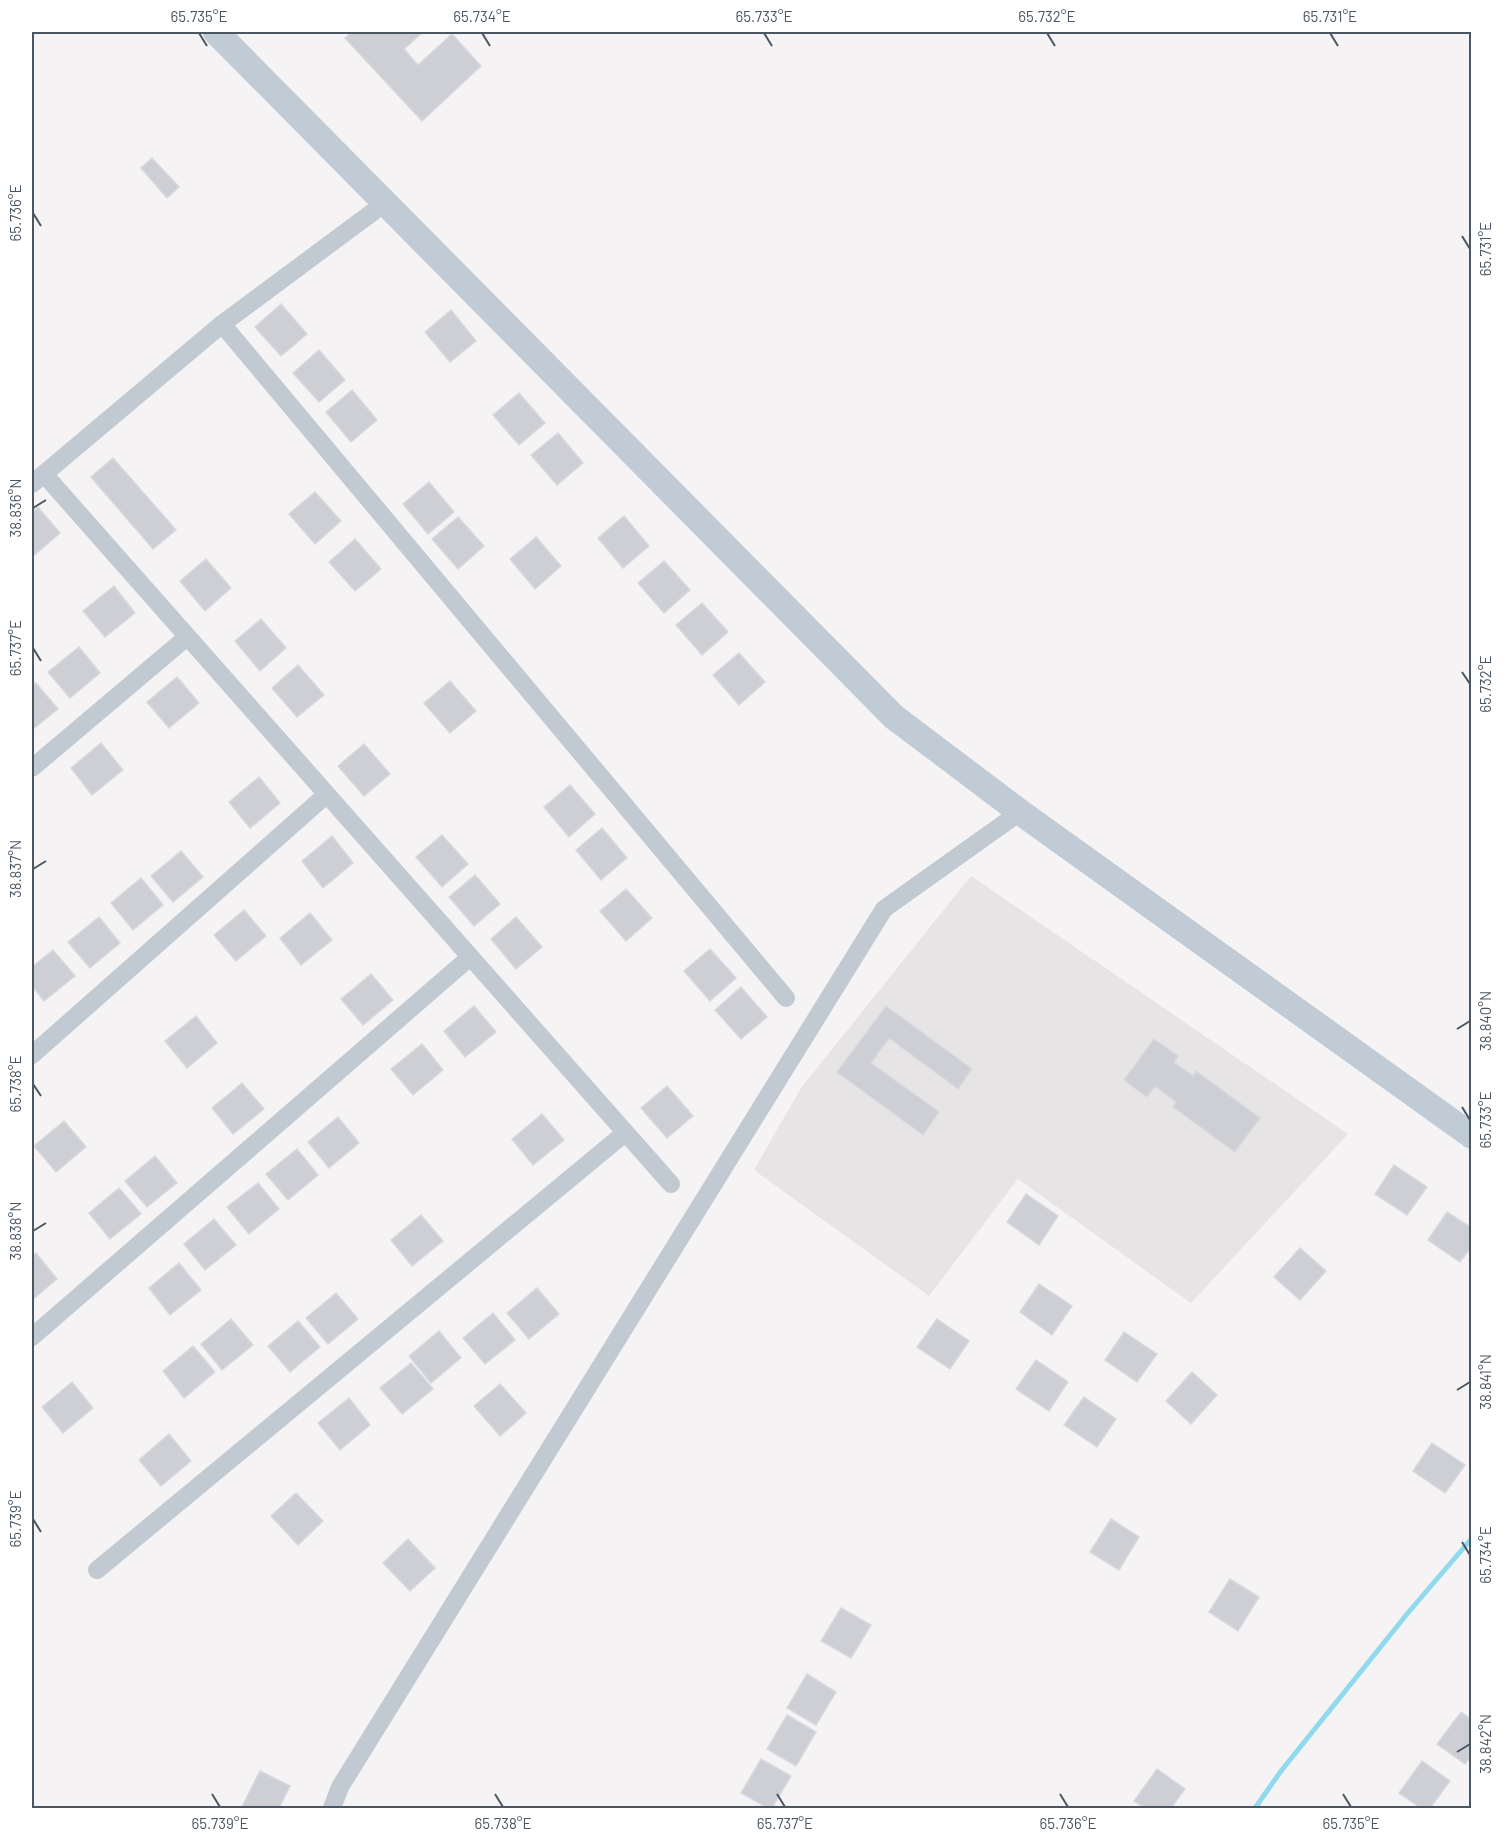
<svg xmlns="http://www.w3.org/2000/svg" width="1503" height="1840" font-family="Barlow,sans-serif">
  <style>
    .education { fill: #e6e4e5 }
    .lines { fill: none; stroke-linecap: round; stroke-linejoin: round }
    .stream { stroke: #90daee; stroke-width: 5 }
    .building { fill: #cdcfd5; stroke: #d7d9de; stroke-width: 1.5 }
    .street { stroke: #c1cad2; stroke-width: 18 }
    .secondary { stroke: #c1cbd6; stroke-width: 26 }
    .ticks { fill: none; stroke: #4a5661; stroke-width: 2 }
    .neatline { fill: none; stroke: #4a5661; stroke-width: 2 }
    .ticks-label { font-size: 15px; text-anchor: middle; fill: #4a5661 }
  </style>
  <rect width="100%" height="100%" fill="#f5f3f3"/>
  <path class="education" d="M971,876l377,258 -157,169 -173,-124 -89,117 -175,-126 47,-82z"/>
  <g class="lines">
    <path class="stream" d="M1255,1808l26,-37 126,-157 65,-76"/>
  </g>
  <path class="building" d="M352,32h71l-19,17 14,16 34,-31 29,32 -59,55 -77,-83z
    M152,158l27,29 -12,11 -26,-30z
    M281,304l26,30 -26,22 -26,-29z
    M451,310l25,31 -26,21 -25,-30z
    M319,350l26,30 -26,22 -26,-29z
    M352,390l25,30 -26,22 -25,-30z
    M519,393l26,30 -26,22 -26,-30z
    M558,433l25,30 -26,22 -26,-30z
    M113,458l63,72 -23,19 -62,-72z
    M429,482l25,30 -26,22 -25,-30z
    M315,492l26,29 -26,23 -26,-30z
    M38,507l22,26 -28,24v-44z
    M624,516l25,30 -26,22 -25,-30z
    M458,517l26,29 -26,23 -26,-30z
    M536,537l25,29 -26,23 -25,-30z
    M355,539l26,30 -26,22 -26,-29z
    M206,559l25,29 -26,23 -25,-30z
    M664,561l26,29 -26,23 -26,-30z
    M114,586l21,27 -30,24 -22,-26z
    M702,603l26,29 -26,23 -26,-30z
    M261,619l25,29 -26,23 -25,-30z
    M79,647l21,26 -30,25 -22,-26z
    M739,653l26,29 -26,23 -26,-30z
    M298,665l26,30 -27,22 -25,-29z
    M177,677l22,26 -30,25 -22,-26z
    M450,681l26,30 -26,22 -26,-30z
    M36,683l22,26 -26,21v-44z
    M101,743l22,27 -31,25 -21,-27z
    M364,744l26,30 -26,22 -26,-30z
    M259,777l21,26 -30,25 -21,-26z
    M570,785l25,29 -26,23 -25,-30z
    M602,828l25,30 -26,22 -25,-30z
    M442,835l26,29 -26,23 -26,-30z
    M332,836l21,27 -30,25 -21,-27z
    M181,851l22,26 -30,25 -22,-26z
    M475,875l25,29 -26,22 -25,-29z
    M141,878l22,27 -30,25 -22,-27z
    M626,889l26,29 -26,23 -26,-30z
    M244,910l22,26 -30,25 -22,-26z
    M310,913l22,27 -31,25 -21,-27z
    M99,917l21,26 -30,25 -22,-26z
    M516,917l26,30 -26,22 -25,-30z
    M710,949l26,29 -26,23 -26,-30z
    M53,950l22,26 -31,25 -12,-15v-19z
    M371,974l22,26 -30,25 -22,-26z
    M741,987l26,30 -26,22 -26,-29z
    M474,1006l22,26 -31,25 -21,-26z
    M886,1006l86,63 -14,20 -69,-51 -18,25 68,49 -16,23 -86,-63z
    M196,1016l21,27 -30,25 -22,-27z
    M1154,1039l24,17 -4,6 19,14 3,-5 64,47 -25,34 -62,-45 3,-5 -21,-16 -8,11 -23,-17z
    M422,1044l21,26 -30,25 -22,-26z
    M242,1083l22,26 -31,25 -21,-26z
    M667,1086l26,30 -26,22 -26,-30z
    M542,1114l22,26 -31,25 -21,-26z
    M338,1117l21,26 -30,25 -21,-26z
    M64,1121l22,26 -30,25 -22,-26z
    M297,1149l21,26 -30,25 -22,-26z
    M155,1156l22,27 -30,24 -22,-26z
    M1394,1165l33,22 -20,28 -32,-21z
    M258,1183l21,26 -30,25 -22,-27z
    M119,1188l22,26 -31,25 -21,-26z
    M1026,1194l32,22 -19,29 -32,-23z
    M1447,1212l25,16v18l-12,16 -32,-22z
    M421,1215l22,26 -31,25 -21,-26z
    M214,1219l22,26 -31,25 -21,-26z
    M1300,1248l26,23 -26,29 -26,-23z
    M36,1253l21,26 -25,21v-44z
    M179,1263l22,27 -31,25 -21,-27z
    M1039,1284l33,22 -20,29 -32,-23z
    M537,1288l22,26 -30,25 -22,-26z
    M336,1293l22,26 -30,25 -22,-26z
    M493,1313l22,27 -30,24 -22,-26z
    M231,1319l22,26 -31,25 -21,-26z
    M937,1319l32,22 -19,28 -33,-22z
    M298,1321l22,26 -30,25 -22,-26z
    M439,1331l22,27 -30,25 -22,-27z
    M1124,1332l33,22 -20,28 -32,-22z
    M193,1346l22,26 -31,26 -21,-27z
    M1036,1360l32,22 -19,29 -33,-22z
    M411,1363l22,26 -31,25 -22,-26z
    M1192,1372l25,23 -26,29 -25,-23z
    M72,1382l21,26 -30,25 -21,-26z
    M500,1384l26,29 -26,23 -26,-30z
    M1084,1397l32,22 -19,28 -33,-22z
    M349,1398l21,27 -30,25 -22,-27z
    M169,1434l22,27 -30,25 -22,-26z
    M1432,1443l33,22 -20,28 -32,-22z
    M296,1493l27,28 -25,24 -27,-29z
    M1111,1519l28,18 -20,33 -29,-18z
    M408,1539l27,29 -25,23 -27,-28z
    M1230,1579l29,18 -21,34 -29,-19z
    M841,1608l30,17 -20,33 -30,-17z
    M807,1674l29,18 -20,33 -29,-17z
    M1461,1712l11,8v35l-7,9 -28,-20z
    M787,1715l29,17 -20,34 -29,-17z
    M761,1759l30,17 -19,32h-4l-27,-15z
    M1422,1761l28,20 -20,27h-9l-22,-15z
    M1157,1769l28,20 -14,19h-26l-11,-7z
    M260,1771l30,15 -11,22h-33l-4,-1z"/>
  <g class="lines">
    <path class="street" d="M222,324l564,674
      M44,474l627,710
      M32,484l190,-160 163,-121
      M32,768l155,-131
      M32,1055l294,-260
      M32,1337l437,-379
      M97,1570l528,-437
      M332,1808l8,-21 544,-878 136,-97"/>
    <path class="secondary" d="M216,32l678,685 126,95 452,324"/>
  </g>
  <path class="ticks" d="M199,33l8,13M482,33l8,13M764,33l8,13M1047,33l8,13M1330,33l8,13M33,213l8,13M1462,236l8,13M33,508l13,-8M33,648l8,13M1462,672l8,12M33,869l13,-8M1457,1029l13,-8M33,1084l8,12M1462,1107l8,13M33,1231l13,-8M1457,1390l13,-8M33,1519l8,13M1462,1542l8,13M1457,1752l13,-8M212,1794l8,13M495,1794l8,13M777,1794l8,13M1060,1794l8,13M1343,1794l8,13"/>
  <rect width="1503" height="1840" fill="none" stroke="#ffffff" stroke-width="66"/>
  <rect x="33" y="33" width="1437" height="1774" class="neatline"/>
  <g class="ticks-label">
    <text x="199" y="22">65.735°E</text>
    <text x="482" y="22">65.734°E</text>
    <text x="764" y="22">65.733°E</text>
    <text x="1047" y="22">65.732°E</text>
    <text x="1330" y="22">65.731°E</text>
    <text transform="translate(16 213) rotate(-90)" y="5">65.736°E</text>
    <text transform="translate(1486 249) rotate(-90)" y="5">65.731°E</text>
    <text transform="translate(16 508) rotate(-90)" y="5">38.836°N</text>
    <text transform="translate(16 648) rotate(-90)" y="5">65.737°E</text>
    <text transform="translate(1486 684) rotate(-90)" y="5">65.732°E</text>
    <text transform="translate(16 869) rotate(-90)" y="5">38.837°N</text>
    <text transform="translate(1486 1021) rotate(-90)" y="5">38.840°N</text>
    <text transform="translate(16 1084) rotate(-90)" y="5">65.738°E</text>
    <text transform="translate(1486 1120) rotate(-90)" y="5">65.733°E</text>
    <text transform="translate(16 1231) rotate(-90)" y="5">38.838°N</text>
    <text transform="translate(1486 1382) rotate(-90)" y="5">38.841°N</text>
    <text transform="translate(16 1519) rotate(-90)" y="5">65.739°E</text>
    <text transform="translate(1486 1555) rotate(-90)" y="5">65.734°E</text>
    <text transform="translate(1486 1744) rotate(-90)" y="5">38.842°N</text>
    <text x="220" y="1829">65.739°E</text>
    <text x="503" y="1829">65.738°E</text>
    <text x="785" y="1829">65.737°E</text>
    <text x="1068" y="1829">65.736°E</text>
    <text x="1351" y="1829">65.735°E</text>
  </g>
</svg>
